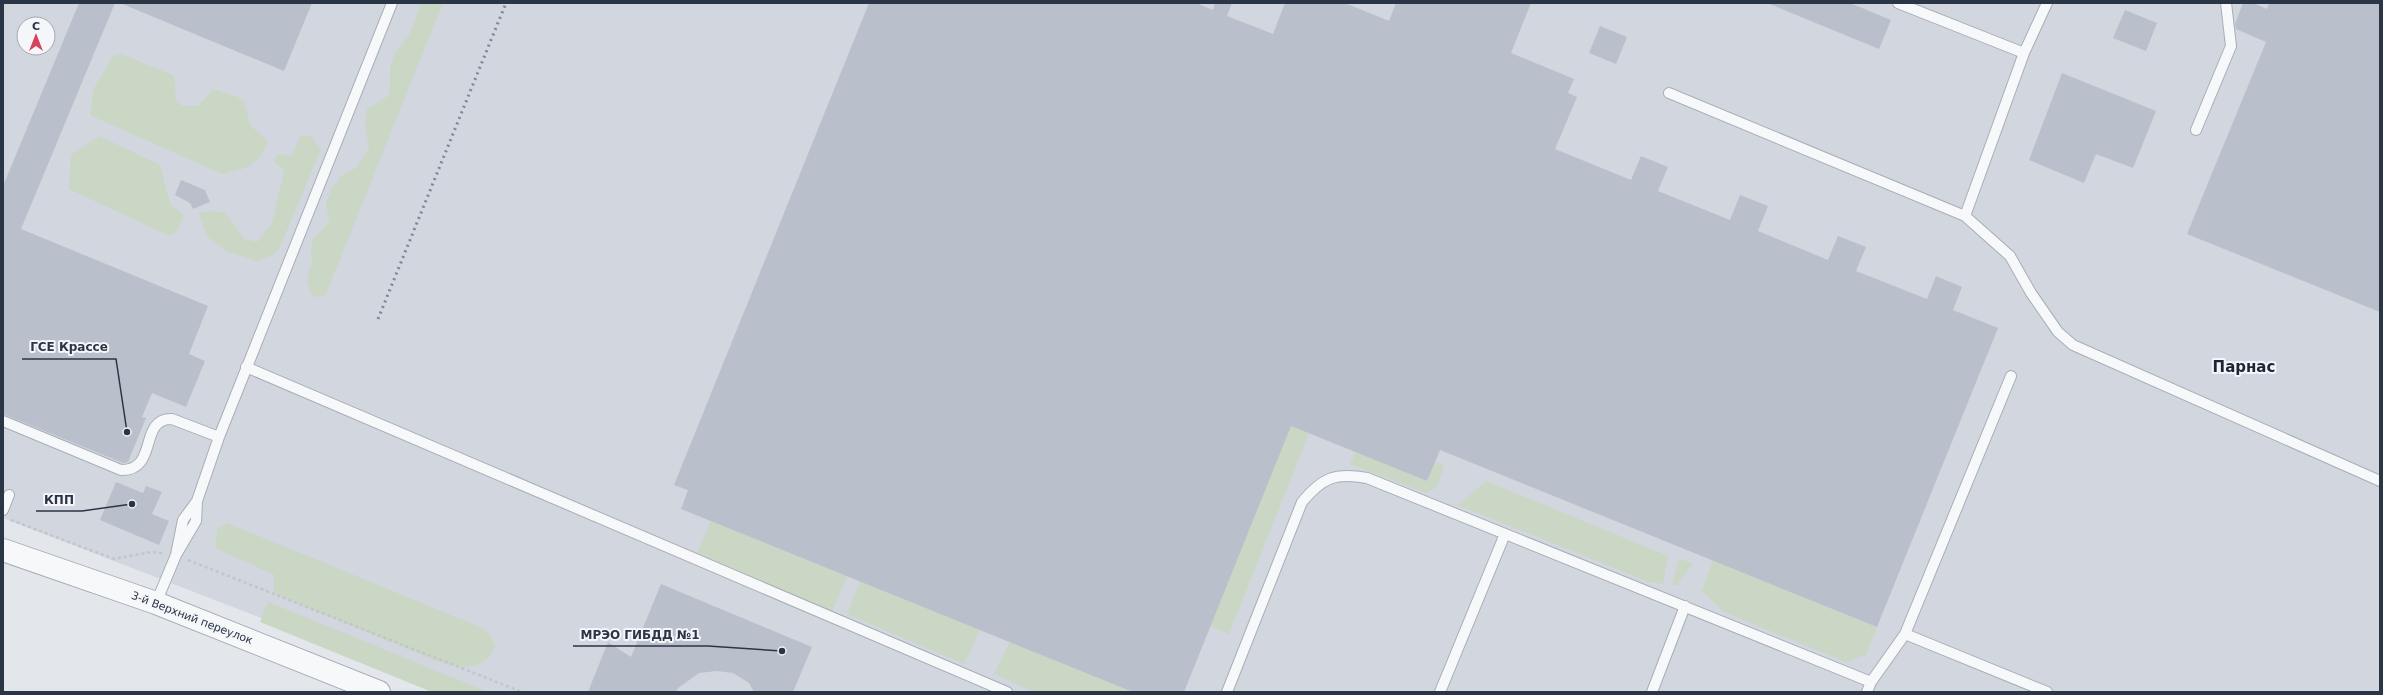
<svg xmlns="http://www.w3.org/2000/svg" width="2383" height="695" font-family="'DejaVu Sans',sans-serif">
  <style>
    .built { fill: #d1d6df; fill-rule: evenodd }
    .green { fill: #c9d7c4 }
    .building { fill: #bac0cb }
    .lines { fill: none; stroke-linecap: round; stroke-linejoin: round }
    .service-casing { stroke: #a8aeb7; stroke-width: 12 }
    .tertiary-casing { stroke: #a8aeb7; stroke-width: 24 }
    .path { stroke: #c2c5cb; stroke-width: 2.5; stroke-dasharray: 3 3; stroke-linecap: butt }
    .service { stroke: #f7f8fa; stroke-width: 10 }
    .tertiary { stroke: #f7f8fa; stroke-width: 22 }
    .rail { stroke: #7c8797; stroke-width: 3; stroke-dasharray: 2 4; stroke-linecap: butt }
    .labels { text-anchor: middle; dominant-baseline: central; stroke-width: 4; stroke-linejoin: round; paint-order: stroke }
    .street-label { font-size: 11px; fill: #2a3546; stroke: #f4f6f9 }
    .district-label { font-size: 15px; font-weight: bold; fill: #1c2637; stroke: #f4f6f9 }
    .leader { fill: none; stroke: #2a3546; stroke-width: 1.5 }
    .callout-dot { fill: #2a3546; stroke: #f4f6f9; stroke-width: 1.5 }
    .callout-label { font-size: 12px; text-anchor: middle; font-weight: bold; fill: #2a3546; stroke: #f4f6f9; stroke-width: 4; stroke-linejoin: round; paint-order: stroke }
  </style>
  <rect width="100%" height="100%" fill="#e3e7ec"/>
  <path class="built" d="M3,3h2377v689h-1928l-449,-174zM24,24h24v24h-24z"/>
  <path class="green" d="M421,3h22l-118,293 -8,1 -6,-3 -4,-16 5,-15 -1,-15 2,-8 17,-19 -4,-16 5,-15 10,-14 15,-8 13,-20 -4,-23 2,-16 21,-13 2,-8v-18l4,-16 15,-18z
    M122,54l52,22 2,25 6,5h16l15,-17 24,8 7,5 6,23 18,17 -8,15 -12,10 -26,7 -132,-59 3,-25 20,-34z
    M301,135l9,1 11,13 -41,98 -7,8 -15,6 -32,-10 -20,-16 -7,-22 14,-2 12,1 19,27 13,3 15,-18 12,-53 -10,-10 3,-7 15,2z
    M99,136l61,29 10,39 13,10 -4,15 -9,7 -101,-47 2,-34z
    M1291,426l18,7 -80,201 -19,-8z
    M1356,452l71,29 8,-19 9,4 -7,21 -11,6 -76,-29z
    M1486,481l182,75 -5,28 -14,-2 -191,-77z
    M711,521l136,55 -15,36 -135,-59z
    M227,523l255,105 9,8 4,11c-12,27 -36,20 -59,14l-156,-65 -6,-4v-17l-58,-27 -1,-4 3,-16z
    M1679,559l14,4 -16,22h-5z
    M1713,560l164,67 -11,28 -20,7 -122,-50 -22,-21z
    M860,581l120,49 -16,34 -117,-50z
    M268,602l220,90h-56l-172,-70z
    M1010,642l123,50h-99l-40,-18z"/>
  <path class="building" d="M79,3h36l-94,226 187,77 -19,48 16,7 -19,46 -34,-14 -10,24 4,1 -18,44 -5,1 -120,-49v-228z
    M120,3h192l-28,68z
    M869,3h327l17,7 2,-7h17l-5,13 46,18 12,-31h60l44,18 7,-18h135l-20,50 63,26 -6,14 9,4 -22,52 76,31 10,-24 27,11 -10,24 72,29 10,-25 28,11 -10,25 70,29 10,-24 28,11 -10,24 71,28 9,-23 26,11 -9,23 45,18 -121,299 -437,-177 -13,31 -136,-55 -107,266h-51l-452,-183 7,-19 -14,-5z
    M1767,3h83l41,17 -12,29z
    M2243,3h10l14,6 2,-6h111v309l-193,-78 79,-192 -30,-13 -1,-5z
    M2125,10l32,13 -11,28 -33,-13z
    M1600,26l27,11 -11,27 -27,-11z
    M2062,73l94,38 -23,57 -37,-14 -12,29 -55,-23z
    M181,180l24,10 5,12 -17,7 -3,-6 -15,-8z
    M116,482l27,11 3,-7 16,6 -10,22 17,7 -10,24 -59,-25z
    M661,584l151,63 -19,45h-39l-5,-9 -16,-10 -16,-2 -18,2 -21,15 -2,4h-88l20,-50 23,15z"/>
  <g class="lines">
    <defs>
      <path id="service" d="M1898,3l126,50
        M1669,93l296,123 59,-163 23,-50
        M2196,130l35,-84 -5,-43
        M1965,216l45,40 21,37 27,39 15,13 307,136
        M246,367l761,325
        M3,421l118,49c38,1 17,-52 51,-51l47,18
        M3,510l6,-15
        M176,555l20,-34 1,-20 22,-64 173,-434
        M156,603l20,-48 7,-35 14,-19
        M1905,634l142,58
        M1871,682l34,-48 106,-258
        M1227,692l75,-190c20,-24 33,-30 65,-24l504,204 -4,10
        M1440,692l65,-158
        M1652,692l33,-86"/>
      <path id="tertiary" d="M3,550l153,53 223,89"/>
    </defs>
    <use href="#service" class="service-casing"/>
    <use href="#tertiary" class="tertiary-casing"/>
    <path class="path" d="M11,520l103,39 37,-7 11,1
      M188,560l334,132"/>
    <use href="#service" class="service"/>
    <use href="#tertiary" class="tertiary"/>
    <path class="rail" d="M378,319l128,-316"/>
  </g>
  <g class="labels">
    <g class="street-label">
      <text transform="translate(192 618) rotate(21)">3-й Верхний переулок</text>
    </g>
    <g class="district-label">
      <text x="2244" y="367">Парнас</text>
    </g>
  </g>
  <path class="leader" d="M127 432L116 359H22M132 504L82 511H36M782 651L708 646H573"/>
  <g class="callout-dot">
    <circle cx="127" cy="432" r="4"/>
    <circle cx="132" cy="504" r="4"/>
    <circle cx="782" cy="651" r="4"/>
  </g>
  <g class="callout-label">
    <text x="69" y="351">ГСЕ Крассе</text>
    <text x="59" y="504">КПП</text>
    <text x="640" y="639">МРЭО ГИБДД №1</text>
  </g>
  <rect width="2383" height="695" fill="none" stroke="#2a3546" stroke-width="8"/>
  <g transform="translate(36 36)"><circle r="19" fill="#f4f6f9" stroke="#a3a9b1"/>
  <path d="M0-3L7 15L0 10L-7 15Z" fill="#d8425c"/>
  <text y="-6" font-size="11" font-weight="bold" text-anchor="middle" fill="#2a3546">С</text>
  </g>
</svg>
